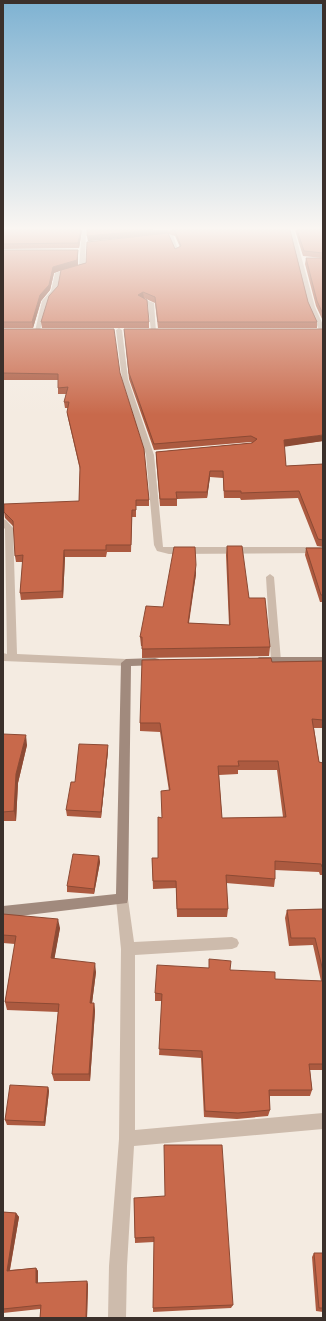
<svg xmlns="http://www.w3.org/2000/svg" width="326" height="1321" font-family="Ubuntu,sans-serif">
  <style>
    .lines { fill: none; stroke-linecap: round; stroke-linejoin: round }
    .street { fill: #cdbbac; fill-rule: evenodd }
    .secondary { fill: #a18a7d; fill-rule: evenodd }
    .wall { fill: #ac5a40; fill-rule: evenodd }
    .shaded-wall { fill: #8c4a34 }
    .building { fill: #c8694b; stroke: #8c4a34; fill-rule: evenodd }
  </style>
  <rect width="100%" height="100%" fill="#f4ebe1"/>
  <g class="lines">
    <path class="street" d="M82,230h4l-1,37 -25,7 -3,17 -9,10 -8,29 -5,1 7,-30 9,-10 4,-18 24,-7z
      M290,230h4l21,77 8,18v9l-3,-2 -11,-25z
      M173,235l6,18 -5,-1 -5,-14h-13l-2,-1z
      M143,299l11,4 2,29 -5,-1 -3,-27 -7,-2 -1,-1z
      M119,328l3,2 6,49 26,76 9,92h160v6l-154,1 -12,-3 -3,-6 -8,-90 -24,-76 -6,-49z
      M3,519l3,1 7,8 4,126 109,5 5,4 -1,3 -127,-5v-8l4,1 -2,-125 -2,-2z
      M270,574l4,3 7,84 -5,4 -5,-4 -5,-84z
      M122,893l5,2 1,4 6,43 98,-5 5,2 2,4 -2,4 -5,2 -97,6v175l188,-17v16l-189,17 -7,120 -1,52h-18l1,-52 10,-127 2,-190 -5,-50 1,-4z"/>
    <path class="secondary" d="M259,657h64v8h-64l-5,-4z
      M155,658l4,1 1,3 -1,3 -28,1 -3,233 -1,4 -124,15v-12l113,-12 5,-231 5,-4z"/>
  </g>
  <path class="wall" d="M3,230h79l-3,18 -76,1z
    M87,230h203l18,72 9,20v6h-159l-3,-25 -11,-5 5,24v6h-107l-1,-6 17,-36 3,-16 -7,3 -4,17 -9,11 -8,27h-30v-78h75v15l8,-2 73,-29 -71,7zM168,234l7,2 5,11 -5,2z
    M295,230h28v28l-20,-2z
    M306,258h17v63l-7,-15 -11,-42z
    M3,329l117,44 29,127v6h-13v11h-4l-1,35h-24l-1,5h-41l-2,41 -42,2 -1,-7 3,-31h-7l-1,-6 -1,-29 -9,-9 -1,-6 75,-11 1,-31 -12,-52 -1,-6 1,-4h-3l-1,-6 2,-8h-8v-14h-55z
    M124,329l199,112 -39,5 2,20 37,-2v83l-6,-1 -19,-48 -57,2 -1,-2h-16l-1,-20 -13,-1 -3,21 -30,1v7h-17l-4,-48v-6l96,-9 -1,-1 -97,8 -25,-71z
    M227,546l43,101 -1,9 -127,2v-12h-1l-1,-9 23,-30 33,-33 -7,49 40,2 -3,-70z
    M306,548h17v54h-3l-15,-47z
    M323,661v67h-9l5,34 4,1v112h-3l-1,-3 -44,-2v9l-1,8 -48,-4 2,26 -1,8h-50l-1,-29 -23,1 -1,-31h6l4,-40 7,-27 -9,-59 -20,-1v-8l132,-61zM238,770h39l6,47 -61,1 -3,-43 19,-1z
    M3,734l24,11 -9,38 -2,38h-13z
    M108,751l-7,67 -34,-2 -1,-6 9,-28z
    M99,856l1,6 -6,32 -27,-2v-6z
    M323,909v161h-13l2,20 -2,6h-40v14l-2,6 -31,3 -33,-2 -3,-59 -42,-3 3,-54h-7v-8l75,-23 45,9 46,2 -8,-36 -24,1 -4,-28 2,-8z
    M3,914l57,14 -6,31 42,13 -4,31h2l1,8 -5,70h-36l-2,-7 6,-62 -51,-2 -2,-8 10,-58 -12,-1z
    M48,1087l1,4 -4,35 -38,-1 -2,-5z
    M134,1198l99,107 -2,3 -78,4 1,-70 -19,1z
    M3,1212l13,1 3,4 -9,53 26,-2 2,3v12l50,1 -1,34h-47v-9l-37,4z
    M314,1253h9v59l-7,-1 -4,-54z"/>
  <path class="shaded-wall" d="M81,230h1l-3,18 -1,-5z
    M153,230h15v4l-80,7 -1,-5z
    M78,250v15l-24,8 -4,17 -9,11 -8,27 -1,-6 8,-27 13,-28z
    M143,292l1,6 -5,3 -1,-6z
    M323,435v6l-40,6 1,-7z
    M210,471v6l-3,21v-6z
    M3,527l1,3v33l-1,-6z
    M64,550l1,7 -2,41 -1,-7z
    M196,565v9l-9,58 1,-9z
    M26,735l1,10 -9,38 -2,38 -2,-10 2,-37z
    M108,745v6l-7,67v-6z
    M99,856l1,6 -6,32v-5z
    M58,919l2,9 -7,39 -2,-9z
    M95,963l1,9 -5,39 -1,-8z
    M94,1003l1,8 -5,70 -1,-7z
    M48,1087l1,4 -4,35 -1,-4z
    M16,1213l3,4 -10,57 -2,-3z
    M36,1268l2,3v15l-2,-3z
    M87,1281l1,3 -1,34h-1z"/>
  <path class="building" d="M3,230h78l-3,13 -75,1z
    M87,230h66l-66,6z
    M172,230h118l18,72 9,20h-159l-3,-25 -12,-5 -5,3 9,5 2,22h-108l8,-26 9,-10 3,-16 25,-7 1,-21 81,-9 7,16 6,-3 -6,-15z
    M297,230h26v23l-19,-2z
    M3,250h75l-1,10 -24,7 -4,18 -9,10 -8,27h-29z
    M306,258h17v56l-6,-13z
    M3,329h111l6,44 24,76 5,51h-13v10h-4l-1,35h-25v5h-42l-2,41 -42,2 3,-38 -8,1 -2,-35 -9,-9v-8l75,-3 1,-34 -13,-55 2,-10h-5l4,-15 -10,1v-14l-55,-1z
    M124,329h199v106l-39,5 2,26 37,-2v76l-5,-1 -19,-48 -58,2v-2h-17l-1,-20h-13l-3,21h-31l1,7h-17l-4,-47 96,-9 5,-4 -6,-3 -97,8 -25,-71z
    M227,546h15l7,52h16l5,49 -128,2v-12h-2l6,-31 17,1 11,-60h21l1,18 -8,58 42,2z
    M306,548h17v47h-2z
    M271,658l1,4 51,-1v59l-11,-1 7,43 4,1v104h-1l-1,-3 -46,-3v18l-49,-4 2,34h-51l-1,-28h-23l-1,-23h6v-41l4,1 -1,-27 9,-1 -10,-67h-20l2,-63zM238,761h40l8,56 -64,1 -4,-52h21z
    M3,734l23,1 -10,39 -2,37 -11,1z
    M79,744l29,1 -7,67 -35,-2 5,-28h4z
    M73,854l26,2 -5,33 -27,-3z
    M323,909v62l-8,-33h-24l-4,-28z
    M3,914l55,5 -7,39 44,5 -5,40h4l-5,71h-37l7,-70 -54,-2 11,-66 -13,-1z
    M209,959l22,2 -1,9 45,2v7l48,2v83h-14l3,26h-43l1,20 -32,3 -33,-2 -3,-60 -43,-2 3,-55 -7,-1 2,-28 52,3z
    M10,1085l38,2 -4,35 -39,-2z
    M164,1145h58l11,160 -80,3 1,-71 -19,1 -1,-40 31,-2z
    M3,1212l13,1 -9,58 29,-3v15l51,-2 -1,37h-46l1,-13 -38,4z
    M314,1253h9v55h-4z"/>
  <linearGradient id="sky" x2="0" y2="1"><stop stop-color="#7eb2d2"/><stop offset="0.55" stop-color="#faf6f2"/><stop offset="1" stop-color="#faf6f2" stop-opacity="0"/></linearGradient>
  <rect width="326" height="415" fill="url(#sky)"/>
  <rect width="326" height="1321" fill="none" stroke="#3b302b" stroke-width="8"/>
</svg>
